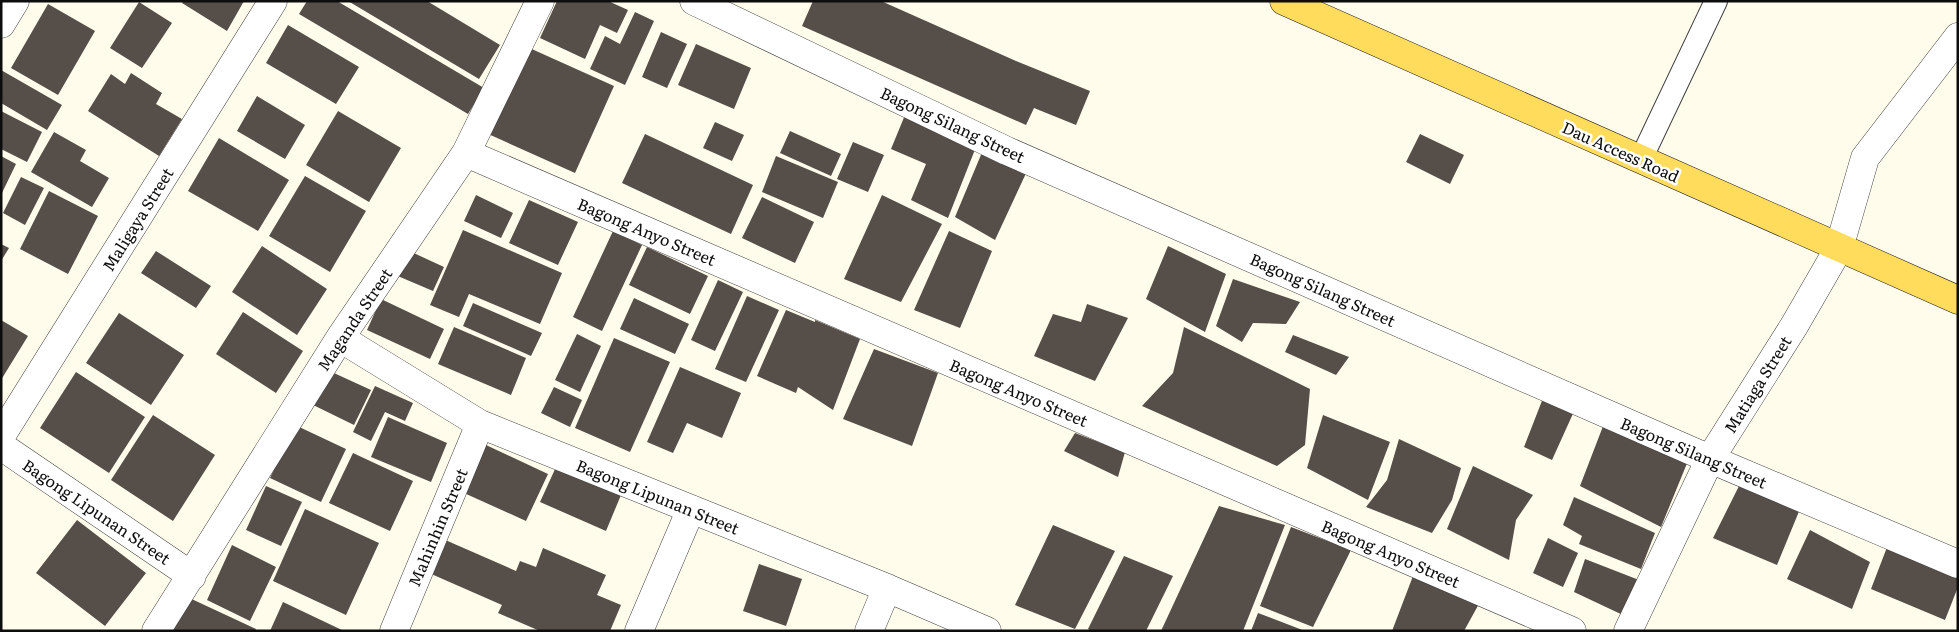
<svg xmlns="http://www.w3.org/2000/svg" width="1959" height="632" font-family="Literata,serif">
  <style>
    .building { fill: #564e48 }
    .lines { fill: none; stroke-linecap: round; stroke-linejoin: round }
    .lane-casing { stroke: #404040; stroke-width: 24 }
    .street-casing { stroke: #404040; stroke-width: 29 }
    .primary-casing { stroke: #1e1e1e; stroke-width: 29 }
    .lane { stroke: #fff; stroke-width: 22 }
    .street { stroke: #fff; stroke-width: 28 }
    .primary { stroke: #ffdc5c; stroke-width: 28 }
    .labels { text-anchor: middle; dominant-baseline: central; stroke-width: 5; stroke-linejoin: round; paint-order: stroke }
    .street-label { font-size: 16px; fill: #0d0d0d; stroke: #fff }
  </style>
  <rect width="100%" height="100%" fill="#fffcec"/>
  <path class="building" d="M183,1h61l-17,30 -45,-28z
    M307,1h30l147,87 -16,26 -169,-100z
    M348,1h79l73,44 -21,34z
    M557,1h51l20,9 -11,23 -17,-8 -15,34 -45,-21z
    M813,1h68l135,60 74,30 -14,34 -42,-17 -8,17 -224,-99z
    M139,2l33,21 -30,45 -32,-20z
    M48,4l47,27 -37,64 -47,-27z
    M635,12l19,9 -29,64 -35,-16 15,-33 15,8z
    M288,25l71,42 -23,37 -70,-41z
    M661,32l26,12 -20,44 -25,-11z
    M696,44l55,24 -17,41 -56,-24z
    M525,46l89,40 -39,87 -89,-40z
    M1,70l61,35 -15,25 -46,-27z
    M131,73l31,20 -6,11 26,15 -23,37 -71,-45 23,-37 14,10z
    M257,96l48,29 -20,34 -48,-28z
    M1,111l41,21 -15,30 -26,-13z
    M338,111l63,37 -32,54 -63,-37z
    M905,115l71,32 -28,71 -37,-18 15,-36 -35,-15z
    M715,122l29,13 -12,26 -29,-13z
    M790,131l51,23 -10,22 -51,-23z
    M54,132l32,18 -6,11 29,17 -17,29 -61,-35z
    M645,134l108,51 -22,49 -109,-51z
    M1420,134l44,21 -14,29 -44,-22z
    M219,138l70,42 -31,51 -70,-40z
    M853,142l31,13 -16,37 -31,-13z
    M983,150l45,19 -33,71 -40,-23z
    M1,156l15,8 -15,31z
    M776,156l62,26 -15,36 -61,-26z
    M305,176l61,35 -36,61 -61,-36z
    M21,177l23,11 -19,37 -22,-12z
    M49,191l49,25 -30,58 -48,-25z
    M476,195l37,18 -12,25 -37,-17z
    M882,195l60,29 -41,78 -57,-23z
    M762,197l52,25 -19,41 -53,-25z
    M529,200l49,22 -20,43 -49,-22z
    M463,230l99,43 -22,51 -71,-30 -10,23 -29,-12z
    M613,231l29,14 -40,86 -29,-14z
    M949,231l43,20 -32,77 -46,-18z
    M1,244l8,4 -8,13z
    M262,246l65,43 -30,46 -65,-43z
    M1168,246l58,28 -21,58 -59,-33z
    M647,247l61,29 -18,38 -61,-29z
    M405,249l39,18 -11,24 -40,-17z
    M156,251l55,35 -15,22 -55,-35z
    M1233,279l67,23 -14,22 -33,-1 -11,19 -26,-16z
    M718,280l25,12 -28,59 -24,-11z
    M747,296l32,14 -33,72 -31,-13z
    M634,298l55,26 -14,30 -55,-25z
    M381,299l63,30 -14,30 -63,-29z
    M473,303l69,30 -11,23 -68,-30z
    M1087,304l41,14 -33,63 -61,-25 19,-42 28,8z
    M786,310l29,12v-2l45,19 -27,71 -35,-23 -2,6 -39,-17z
    M243,312l60,39 -27,42 -60,-39z
    M119,313l65,42 -33,50 -65,-42z
    M1,320l27,16 -27,44z
    M454,327l72,31 -15,37 -73,-31z
    M1184,327l126,62 -5,56 -28,21 -135,-60 31,-33z
    M577,334l24,12 -21,46 -25,-12z
    M1293,335l56,22 -13,18 -51,-23z
    M614,338l56,24 -40,90 -55,-24z
    M874,349l64,24 -26,73 -69,-27z
    M680,367l61,26 -19,45 -35,-15 -14,30 -26,-11z
    M323,368l48,22 -17,35 -47,-23z
    M76,372l69,45 -36,56 -69,-45z
    M375,386l38,17 -8,18 -20,-9 -14,29 -18,-9z
    M554,387l28,13 -12,27 -29,-14z
    M1545,393l31,14 -24,53 -28,-13z
    M153,415l62,40 -42,66 -62,-41z
    M1323,415l67,27 -22,58 -61,-32z
    M388,417l59,26 -16,39 -60,-25z
    M1605,421l85,35 -29,71 -81,-41z
    M295,425l51,24 -25,53 -51,-24z
    M1075,433l50,19 -7,25 -54,-26z
    M1399,439l62,29 -9,32 -20,33 -66,-26 21,-27z
    M486,445l62,29 -22,47 -62,-28z
    M353,453l60,28 -23,50 -61,-28z
    M1473,466l60,29 -17,25 -7,40 -62,-31z
    M556,467l65,28 -15,36 -66,-29z
    M1740,484l60,25 -23,56 -64,-27z
    M266,486l36,16 -21,44 -35,-16z
    M1574,497l81,36 -14,36 -62,-25 3,-8 -19,-11z
    M1219,506l66,19 -42,106h-82z
    M305,509l74,34 -33,72 -73,-34z
    M77,520l69,53 -41,53 -69,-53z
    M1053,525l62,26 -40,78 -60,-24z
    M1291,527l60,23 -38,77 -53,-21z
    M1810,530l60,32 -18,47 -65,-30z
    M1548,538l30,15 -15,34 -30,-14z
    M443,539l73,32 4,-10 16,6 7,-19 63,27 -9,20 24,10 -11,26h-70l-42,-18 4,-8 -73,-32z
    M1889,542l69,30v15l-13,33 -74,-31z
    M232,545l44,22 -26,54 -43,-21z
    M1124,556l49,20 -27,55h-55l-3,-2z
    M1585,559l54,21 -14,36 -51,-24z
    M759,564l43,15 -16,47 -43,-15z
    M1413,576l67,26 -16,29h-72z
    M183,595l73,34 -1,2h-86z
    M283,602l61,29h-74z
    M1258,613l47,18h-54z"/>
  <g class="lines">
    <defs>
      <path id="lane" d="M1641,159l75,-158"/>
      <path id="street" d="M694,1l313,150 703,308 248,105
        M1,24l14,-23
        M466,153l1106,478
        M340,338l140,86 407,164 100,43
        M1,436l272,-435
        M1,446l191,130
        M156,631l184,-293 126,-185 74,-152
        M394,631l86,-207
        M639,631l52,-122
        M869,631l18,-43
        M1628,631l82,-172 84,-133 45,-78 26,-90 93,-121"/>
      <path id="primary" d="M1284,1l674,299"/>
    </defs>
    <use href="#lane" class="lane-casing"/>
    <use href="#street" class="street-casing"/>
    <use href="#primary" class="primary-casing"/>
    <use href="#lane" class="lane"/>
    <use href="#street" class="street"/>
    <use href="#primary" class="primary"/>
  </g>
  <g class="labels">
    <g class="street-label">
      <text transform="translate(953 124) rotate(25)">Bagong Silang Street</text>
      <text transform="translate(1621 151) rotate(24)">Dau Access Road</text>
      <text transform="translate(137 219) rotate(-58)">Maligaya Street</text>
      <text transform="translate(647 231) rotate(23)">Bagong Anyo Street</text>
      <text transform="translate(1323 289) rotate(24)">Bagong Silang Street</text>
      <text transform="translate(354 319) rotate(-56)">Maganda Street</text>
      <text transform="translate(1757 384) rotate(-58)">Matiaga Street</text>
      <text transform="translate(1019 392) rotate(23)">Bagong Anyo Street</text>
      <text transform="translate(1694 452) rotate(23)">Bagong Silang Street</text>
      <text transform="translate(658 496) rotate(22)">Bagong Lipunan Street</text>
      <text transform="translate(97 511) rotate(34)">Bagong Lipunan Street</text>
      <text transform="translate(437 527) rotate(-67)">Mahinhin Street</text>
      <text transform="translate(1391 553) rotate(23)">Bagong Anyo Street</text>
    </g>
  </g>
  <rect width="1959" height="632" fill="none" stroke="#0d0d0d" stroke-width="5"/>
</svg>
